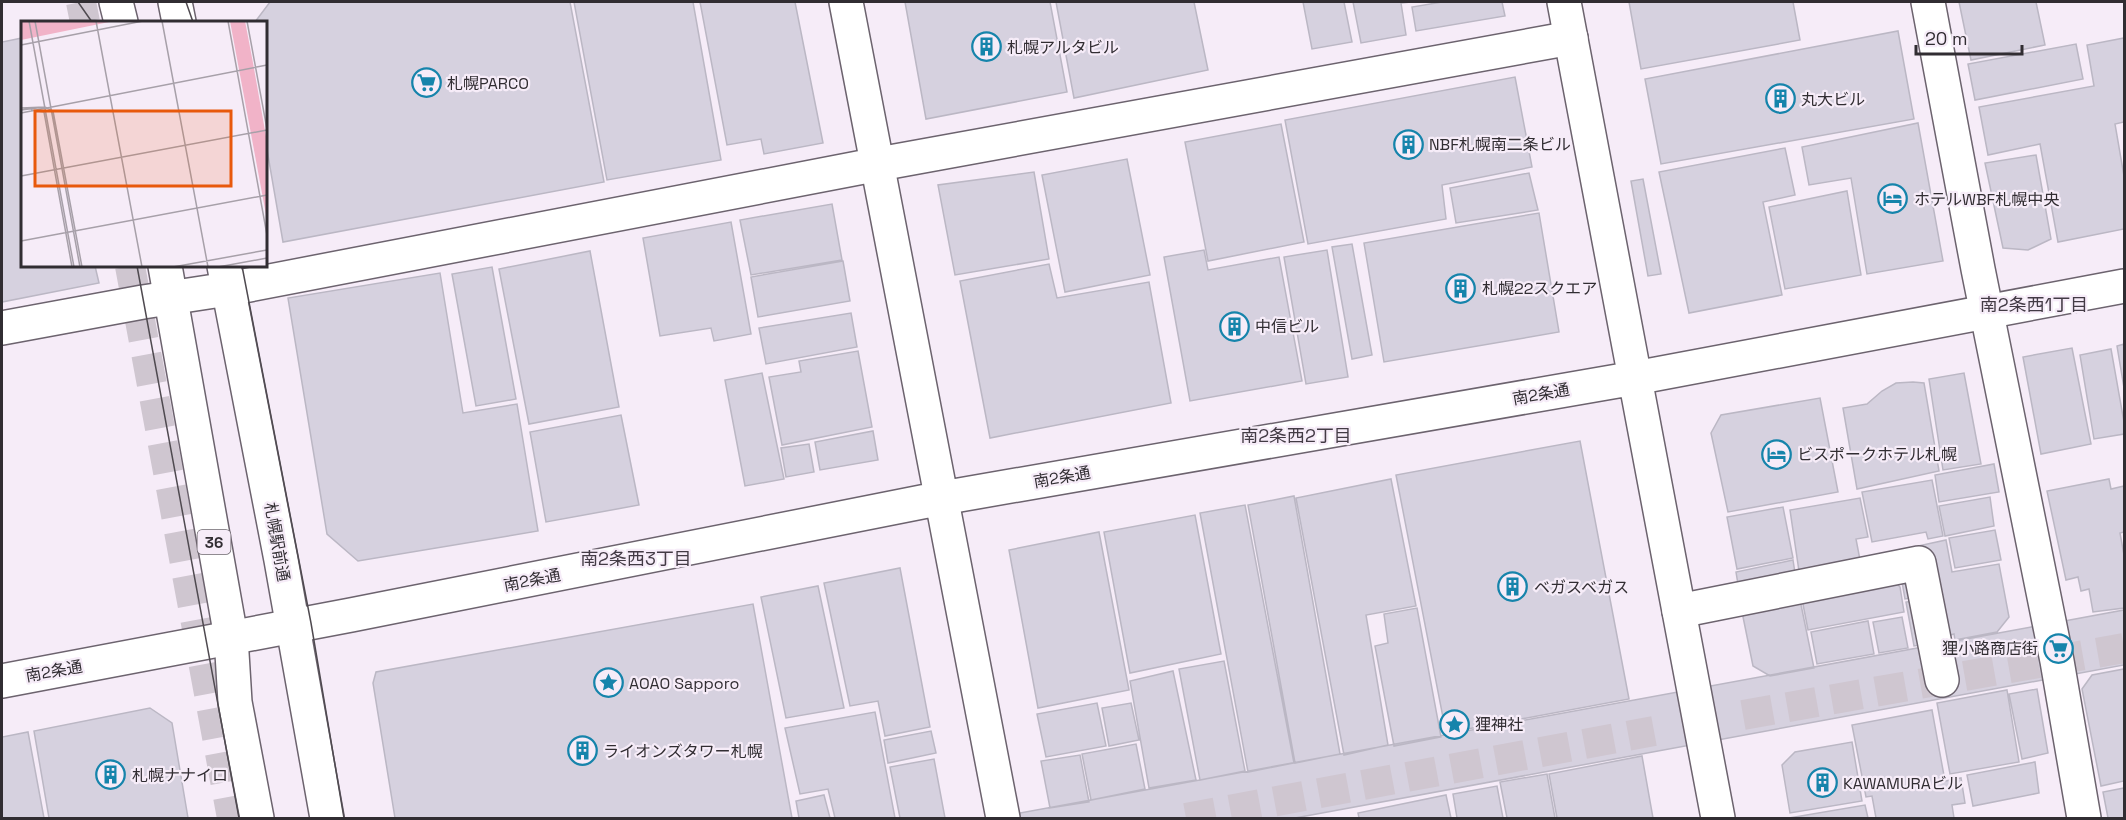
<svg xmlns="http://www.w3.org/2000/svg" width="2126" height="820" font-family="'Space Grotesk','Noto Sans JP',sans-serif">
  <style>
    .building { fill: #d6d1df; stroke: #bbb7c4; stroke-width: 1.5 }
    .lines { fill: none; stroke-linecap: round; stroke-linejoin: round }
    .pedestrian-tunnel { stroke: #cfc6d0; stroke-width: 30; stroke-dasharray: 30 15; stroke-linecap: butt }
    .minor-casing { stroke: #6c636e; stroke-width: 36 }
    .tertiary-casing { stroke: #6c636e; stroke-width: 36 }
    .trunk-casing { stroke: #6c636e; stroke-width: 36 }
    .minor { stroke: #fff; stroke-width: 33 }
    .tertiary { stroke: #fff; stroke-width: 33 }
    .trunk { stroke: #fff; stroke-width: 33 }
    .tram { stroke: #4f4a50; stroke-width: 1.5 }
    .labels { text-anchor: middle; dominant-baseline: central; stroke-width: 4.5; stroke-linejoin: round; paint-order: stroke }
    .shield { fill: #f6ecf8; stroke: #6c666d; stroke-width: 1.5 }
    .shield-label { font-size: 15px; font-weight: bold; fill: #312d32 }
    .poi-label { font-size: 16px; fill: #312d32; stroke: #f6ecf8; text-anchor: start }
    .street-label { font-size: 16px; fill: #312d32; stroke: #f6ecf8 }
    .neighbourhood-label { font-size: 18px; fill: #433b45; stroke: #f6ecf8 }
    .inset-road { fill: none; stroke: #a7a0a9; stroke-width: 1.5 }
    .view { fill: #e8590c; fill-opacity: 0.15; stroke: #e8590c; stroke-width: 3 }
    .inset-edge { fill: none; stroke: #312d32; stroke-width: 3 }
  </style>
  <rect width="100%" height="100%" fill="#f6ecf8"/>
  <path class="building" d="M270,2h300l34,180 -321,60 -17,-98v-122h-11z
    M574,2h119l28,158 -114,20z
    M700,2h95l28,141 -59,11 -3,-15 -34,6z
    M905,2h145l17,90 -141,27z
    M1056,2h138l14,68 -134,28z
    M1303,2h41l8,40 -40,7z
    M1353,2h58l-10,1 5,32 -45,8z
    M1442,2h60l3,14 -89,15 -4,-24z
    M1629,2h164l7,38 -159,29z
    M1959,2h77l9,43 -74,15z
    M1898,31l16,88 -253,45 -16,-85z
    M22,38v228h73l4,17 -97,19v-260z
    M2124,38v84l-9,2 9,52v53l-66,13 -18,-98 -52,11 -9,-48 115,-21 -7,-41z
    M2076,44l7,35 -108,21 -7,-36z
    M1515,77l17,90 -90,18 4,34 -138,25 -23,-124z
    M1918,123l25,138 -76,13 -16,-96 -42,7 -7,-38z
    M1281,124l23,118 -96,19 -23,-119z
    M1785,148l10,47 -32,7 19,93 -93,18 -30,-141z
    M2036,155l15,84 -23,11 -25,-2 -18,-85z
    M1127,159l23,116 -85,17 -23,-117z
    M1034,172l15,87 -94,16 -17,-90z
    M1529,173l9,37 -82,13 -6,-35z
    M1643,179l18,95 -13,2 -17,-95z
    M1847,191l14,84 -76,14 -16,-82z
    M832,204l10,56 -91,15 -11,-55z
    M1539,213l20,119 -175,30 -20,-119z
    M731,222l20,112 -37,7 -3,-13 -51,8 -17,-98z
    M1352,244l20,111 -20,4 -20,-112z
    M1204,250l4,20 71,-13 23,124 -112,20 -26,-144z
    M1327,250l21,127 -42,7 -22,-127z
    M590,251l29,156 -90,17 -30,-155z
    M843,261l7,40 -92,16 -7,-40z
    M1049,264l8,34 92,-16 22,121 -181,35 -30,-157z
    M492,267l24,132 -40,7 -24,-132z
    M440,273l23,140 54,-9 21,127 -180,30 -31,-27 -39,-236z
    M851,313l6,34 -91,17 -7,-36z
    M2124,344v44l-7,-42z
    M2072,348l19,96 -50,10 -18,-97z
    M2111,349l13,73v12l-30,5 -14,-84z
    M858,351l14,76 -90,18 -13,-68 32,-5 -2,-11z
    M762,373l22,106 -39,7 -20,-106z
    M1964,373l17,91 -38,6 -14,-91z
    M1913,382l11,1 15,88 -82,18 -14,-81 24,-4 15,-13 14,-8z
    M1820,398l18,94 -110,20 -17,-79 10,-18z
    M621,415l18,90 -93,17 -16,-90z
    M873,431l5,29 -58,10 -5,-28z
    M1580,441l49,258 -183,34 -50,-258z
    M809,444l5,28 -28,5 -5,-29z
    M1994,464l5,28 -60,10 -4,-27z
    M1391,479l25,127 -50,9 22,130 -44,10 -48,-257z
    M2109,479l2,10 13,-3v46l-4,1 4,22v53l-31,4 -4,-23 -8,2 -3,-14 -12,3 -19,-89z
    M1932,480l11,56 -15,3 -2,-7 -54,10 -10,-50z
    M1294,496l46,258 -45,9 -47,-258z
    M1990,497l4,29 -49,10 -6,-30z
    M1860,498l8,39 -12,2 4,21 -61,11 -9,-61z
    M1245,505l49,258 -46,9 -48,-259z
    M1783,507l10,51 -56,11 -10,-52z
    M1195,515l26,139 -91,19 -26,-141z
    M1995,530l6,30 -46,8 -6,-30z
    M1099,532l30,158 -91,18 -29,-158z
    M1946,540l6,32 47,-8 10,53 -12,15 -42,8 -1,-6 -11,3 -17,-54 -8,-37z
    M1793,560l2,13 -57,11 -2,-12z
    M900,568l30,159 -45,9 -7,-35 -28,5 -26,-123z
    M1913,574l4,23 -12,2 -4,-23z
    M1891,577l9,10 4,25 -96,18 -7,-36z
    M818,586l26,122 -58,10 -25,-121z
    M1799,595l15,73 -44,8 -17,-10 -12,-59z
    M1919,600l8,44 -13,2 -8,-44z
    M753,604l39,214h-397l-22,-135 3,-11z
    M1417,608l24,129 -47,9 -19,-100 13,-3 -4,-29z
    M2124,610v55l-829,153h-302z
    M1902,617l6,31 -29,5 -6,-31z
    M1868,621l6,33 -57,10 -6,-32z
    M1224,661l21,110 -45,9 -21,-111z
    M2124,669v112l-23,5 -19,-97 10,-14z
    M1173,671l23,109 -47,8 -19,-107z
    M2037,689l11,64 -26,6 -13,-65z
    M2007,690l12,72 -69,12 -13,-71z
    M1097,703l9,43 -60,11 -9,-43z
    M1131,703l8,37 -30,6 -7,-38z
    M150,708l22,15 16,95h-139l-15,-87z
    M1932,710l13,71 16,-3 4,25 -13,2 2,13h-78l-4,-22 -6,1 -14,-72z
    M875,712l20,106h-60l-7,-29 -28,5 -15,-66z
    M931,731l5,22 -48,10 -4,-23z
    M28,732l16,86h-42v-81z
    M1852,742l10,59 -72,12 -8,-48 13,-13z
    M1136,744l9,45 -54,11 -9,-46z
    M1080,755l9,47 -39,6 -9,-47z
    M1642,756l11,62h-96l-8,-44z
    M934,759l11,59h-45l-10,-51z
    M2035,762l4,31 -66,13 -6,-31z
    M1547,774l8,44h-48l-7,-36z
    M1497,786l6,32h-46l-4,-24z
    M2124,788v30h-16l-5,-26z
    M824,795l6,23h-31l-3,-17z
    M1446,795l5,23h-92l-1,-5z
    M1865,805l3,13h-79z"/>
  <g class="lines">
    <path class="pedestrian-tunnel" d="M81,2l4,20
      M130,266l102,552
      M1743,715l381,-67
      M1186,818l468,-87"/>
    <defs>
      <path id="minor" d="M1928,2l50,267 79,392 27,157
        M2,328l141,-26 85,-13 651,-125 692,-126
        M1679,611l240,-48 23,117"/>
      <path id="tertiary" d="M846,2l157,816
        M1564,2l154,816
        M2,681l349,-66 591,-117 693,-120 489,-92"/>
      <path id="trunk" d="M116,2l5,20
        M175,2l4,20
        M165,266l66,371 4,65 22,116
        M224,266l57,294 46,258"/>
    </defs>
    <use href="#minor" class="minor-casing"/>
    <use href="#tertiary" class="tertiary-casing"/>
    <use href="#trunk" class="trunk-casing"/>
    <use href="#minor" class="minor"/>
    <use href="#tertiary" class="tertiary"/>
    <use href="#trunk" class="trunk"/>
    <path class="tram" d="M78,2l14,20
      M186,2l7,20
      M137,266l102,552
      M242,266l69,357 33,195"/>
  </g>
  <defs>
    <symbol id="building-ring" viewBox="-11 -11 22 22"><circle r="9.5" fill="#f6ecf8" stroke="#1684ab" stroke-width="1.5"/><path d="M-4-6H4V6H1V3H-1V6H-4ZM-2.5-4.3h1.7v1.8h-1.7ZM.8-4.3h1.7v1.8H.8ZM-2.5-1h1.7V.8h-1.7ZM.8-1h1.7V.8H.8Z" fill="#1684ab"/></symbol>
    <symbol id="supermarket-ring" viewBox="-11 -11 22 22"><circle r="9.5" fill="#f6ecf8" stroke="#1684ab" stroke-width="1.5"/><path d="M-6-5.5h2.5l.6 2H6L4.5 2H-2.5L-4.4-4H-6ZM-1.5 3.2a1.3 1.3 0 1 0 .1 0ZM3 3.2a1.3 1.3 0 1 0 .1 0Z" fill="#1684ab"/></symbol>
    <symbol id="hotel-ring" viewBox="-11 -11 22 22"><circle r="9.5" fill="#f6ecf8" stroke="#1684ab" stroke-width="1.5"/><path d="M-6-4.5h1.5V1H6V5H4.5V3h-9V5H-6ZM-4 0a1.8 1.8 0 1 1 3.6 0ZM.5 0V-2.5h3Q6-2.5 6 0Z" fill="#1684ab"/></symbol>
    <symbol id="sight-ring" viewBox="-11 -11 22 22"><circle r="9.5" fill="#f6ecf8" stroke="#1684ab" stroke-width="1.5"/><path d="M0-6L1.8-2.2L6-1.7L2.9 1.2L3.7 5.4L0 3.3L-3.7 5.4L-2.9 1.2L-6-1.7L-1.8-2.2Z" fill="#1684ab"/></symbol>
  </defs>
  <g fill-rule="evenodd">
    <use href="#building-ring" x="970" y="30" width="33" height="33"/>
    <use href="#supermarket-ring" x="410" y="66" width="33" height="33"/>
    <use href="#building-ring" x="1764" y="82" width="33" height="33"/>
    <use href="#building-ring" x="1392" y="128" width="33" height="33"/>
    <use href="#hotel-ring" x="1876" y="182" width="33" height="33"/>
    <use href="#building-ring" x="1444" y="272" width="33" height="33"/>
    <use href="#building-ring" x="1218" y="310" width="33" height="33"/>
    <use href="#hotel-ring" x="1760" y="438" width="33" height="33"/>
    <use href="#building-ring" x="1496" y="570" width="33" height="33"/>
    <use href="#supermarket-ring" x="2042" y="632" width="33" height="33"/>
    <use href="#sight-ring" x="592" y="666" width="33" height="33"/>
    <use href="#sight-ring" x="1438" y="708" width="33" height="33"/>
    <use href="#building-ring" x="566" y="734" width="33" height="33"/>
    <use href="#building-ring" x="94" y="758" width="33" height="33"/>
    <use href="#building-ring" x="1806" y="766" width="33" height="33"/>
  </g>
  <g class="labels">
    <rect class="shield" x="197.5" y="530" width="33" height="24" rx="4.5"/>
    <g class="shield-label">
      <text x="214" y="542">36</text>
    </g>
    <g class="poi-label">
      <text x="1007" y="47">札幌アルタビル</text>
      <text x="447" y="83">札幌PARCO</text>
      <text x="1801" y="99">丸大ビル</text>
      <text x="1429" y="144">NBF札幌南二条ビル</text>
      <text x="1914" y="199">ホテルWBF札幌中央</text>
      <text x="1482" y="288">札幌22スクエア</text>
      <text x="1255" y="326">中信ビル</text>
      <text x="1797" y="454">ビスポークホテル札幌</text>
      <text x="1534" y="587">ベガスベガス</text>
      <text x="2038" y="648" text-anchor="end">狸小路商店街</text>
      <text x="629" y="683">AOAO Sapporo</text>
      <text x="1475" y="724">狸神社</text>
      <text x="603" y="751">ライオンズタワー札幌</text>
      <text x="132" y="775">札幌ナナイロ</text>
      <text x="1843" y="783">KAWAMURAビル</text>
    </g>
    <g class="street-label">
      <text transform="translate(1541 394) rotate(-10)">南2条通</text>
      <text transform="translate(1062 477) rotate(-10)">南2条通</text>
      <text transform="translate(277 542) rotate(80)">札幌駅前通</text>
      <text transform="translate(532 580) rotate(-11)">南2条通</text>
      <text transform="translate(54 671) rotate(-10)">南2条通</text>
    </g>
    <g class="neighbourhood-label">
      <text x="2034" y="304">南2条西1丁目</text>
      <text x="1296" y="435">南2条西2丁目</text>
      <text x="636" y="558">南2条西3丁目</text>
    </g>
  </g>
  <g transform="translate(21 21)">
    <rect width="246" height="246" fill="#f6ecf8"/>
    <path d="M0,0h93l-93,19zM209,0h15l8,42 14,79v78z" fill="#f1b3c8"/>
    <path class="inset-road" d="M8,0l45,246M14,0l45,246M75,0l46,246M141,0l46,246M207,0l39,214M226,0l20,108M0,24l122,-24M0,87l24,-1M0,89l24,-3 8,4 29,156M10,89l13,2 28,155M0,92l246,-48M0,155l246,-46M0,220l246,-46M152,246l94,-17M197,246l49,-9"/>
    <path class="view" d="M14,90h196v75h-196z"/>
    <rect width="246" height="246" class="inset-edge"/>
  </g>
  <rect width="2126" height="820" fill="none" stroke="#312d32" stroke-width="6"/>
  <path d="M1916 45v9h106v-9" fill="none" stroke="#312d32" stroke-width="3"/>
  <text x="1925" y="45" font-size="18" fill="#312d32" stroke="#f6ecf8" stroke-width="4.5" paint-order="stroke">20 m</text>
</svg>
